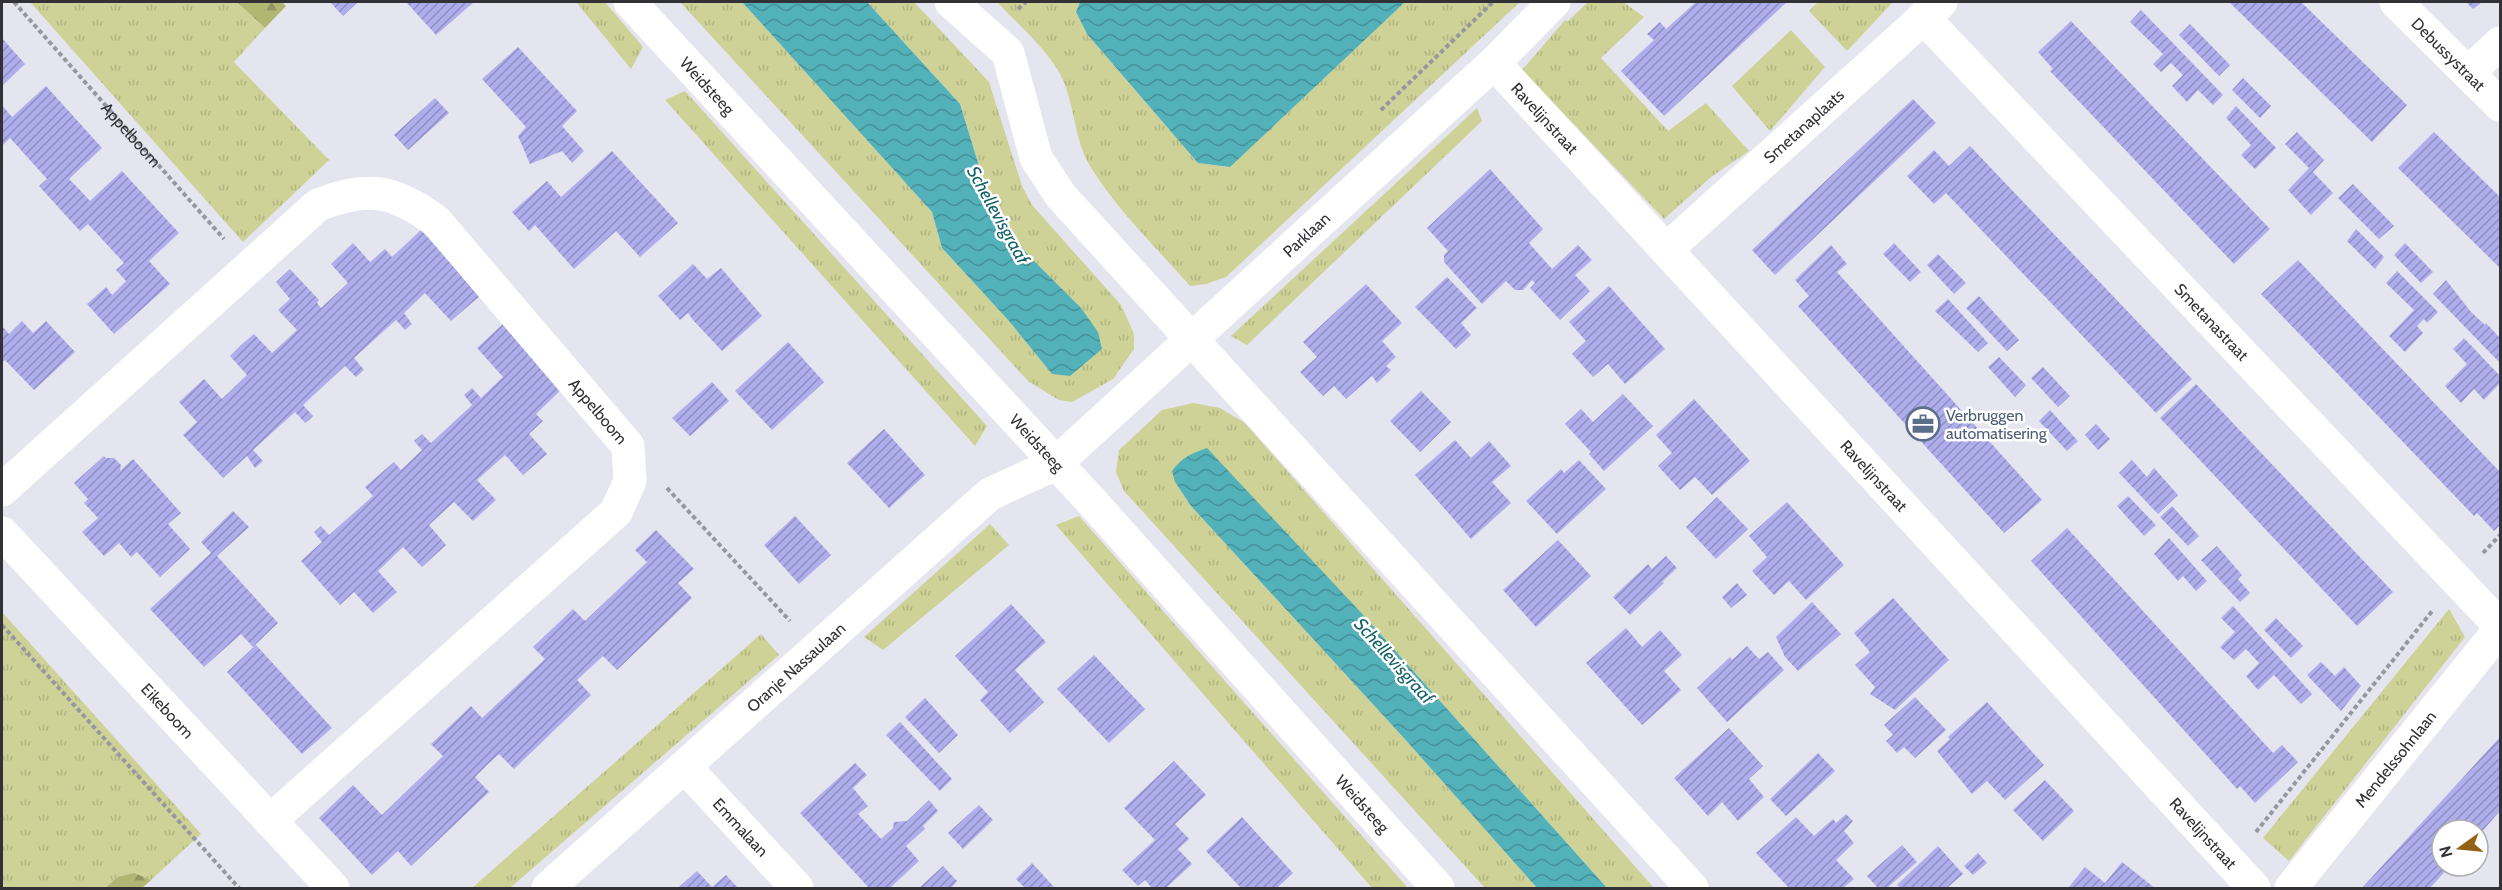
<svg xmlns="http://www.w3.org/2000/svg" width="2502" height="890" font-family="Cabin,sans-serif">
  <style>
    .grass { fill: url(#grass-tufts) }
    .forest { fill: url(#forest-firs) }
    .water { fill: url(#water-waves) }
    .building { fill: url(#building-hatch) }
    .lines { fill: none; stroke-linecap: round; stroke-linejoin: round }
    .path { stroke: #9797a0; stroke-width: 4; stroke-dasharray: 4.5 3; stroke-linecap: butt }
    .minor { stroke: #fff; stroke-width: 33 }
    .tertiary { stroke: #fff; stroke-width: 33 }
    .labels { text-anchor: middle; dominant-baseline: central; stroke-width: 5; stroke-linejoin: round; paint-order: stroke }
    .street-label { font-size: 16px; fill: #313136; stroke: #fff }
    .service-label { font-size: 16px; fill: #4e5e75; stroke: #fff; text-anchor: start }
    .water-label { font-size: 18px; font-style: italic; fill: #146269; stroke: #fff }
  </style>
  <defs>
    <pattern id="grass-tufts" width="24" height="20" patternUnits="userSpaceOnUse" patternTransform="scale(1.5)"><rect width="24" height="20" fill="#ced296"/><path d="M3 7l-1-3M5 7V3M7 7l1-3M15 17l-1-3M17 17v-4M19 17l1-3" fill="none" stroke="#b1b582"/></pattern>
    <pattern id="forest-firs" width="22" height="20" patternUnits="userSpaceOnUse" patternTransform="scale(1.5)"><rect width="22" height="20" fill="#b2b673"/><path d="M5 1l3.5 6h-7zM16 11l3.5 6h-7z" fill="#91955f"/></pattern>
    <pattern id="water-waves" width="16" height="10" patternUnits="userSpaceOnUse" patternTransform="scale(1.5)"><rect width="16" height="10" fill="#53b1ba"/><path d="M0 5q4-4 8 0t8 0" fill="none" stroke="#459198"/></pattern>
    <pattern id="building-hatch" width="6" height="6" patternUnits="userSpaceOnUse" patternTransform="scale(1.5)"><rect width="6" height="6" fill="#afaeed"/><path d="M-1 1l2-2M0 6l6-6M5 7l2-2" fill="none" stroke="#8f8ec1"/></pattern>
  </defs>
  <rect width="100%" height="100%" fill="#e5e5f0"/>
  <path class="grass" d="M30,2h207l28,26 -31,34 95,98 -86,82z
    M576,2h29l38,45 -12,22z
    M680,2h62l190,210 10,36 67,73 43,53 -21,-116 -29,-33 -15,-33 -27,-88 -93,-102h47l75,80 33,104 10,19 89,100 13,29v15l-21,30 -41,23 -13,-2 -31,-19z
    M997,2h83l-4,10 11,22 111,129 31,4 176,-165h115l-294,275 -20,7 -16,2c-34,-39 -73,-76 -100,-120 -16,-27 -15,-60 -28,-88 -10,-24 -46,-56 -65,-76z
    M1588,2h35l21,15 -43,41 67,73 38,-28 43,48 -38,26 -47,42 -142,-149 43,-50 3,1z
    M1818,2h75l-46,49 -38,-40z
    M1791,30l34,37 -55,64 -38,-45z
    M685,91l302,335 -12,20 -310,-346z
    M1477,108l5,13 -235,224 -16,-9z
    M1193,403l27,5 25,15 409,465h-47l-241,-270 -191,-136 16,24 212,231 134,151h-52l-361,-397 -8,-19 3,-22 43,-40z
    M1079,516l329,372h-36l-316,-363z
    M990,524l19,21 -126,105 -19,-13z
    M2449,609l16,28 -176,224 -26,-23z
    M2,612l199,222 -50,46c-22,-9 -28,-7 -46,8h-103z
    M761,634l18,21 -269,233h-38z"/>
  <path class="forest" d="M237,2h45l4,4 -21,22z
    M134,873l17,7 -9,8h-37l13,-11z"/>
  <path class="water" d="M742,2h125l93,102 27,88 15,33 29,33 50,50 17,24 4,17 -32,27 -18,-2 -43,-53 -67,-73 -10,-36z
    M1080,2h325l-175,165 -32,-4 -111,-129 -11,-22z
    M1207,448l159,170 241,270h-70l-134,-151 -212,-231 -16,-24 -3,-11c9,-13 20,-18 35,-23z"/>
  <path class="building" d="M330,2h28l-15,14z
    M406,2h68l-38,33z
    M1696,2h91l-123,114 -43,-45 33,-31 -7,-6 13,-12 6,7z
    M2229,2h72l106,103 -35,37z
    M2466,2h16l-9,7z
    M2141,10l82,85 -10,10 -15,-15 -11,12 -15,-16 11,-11 -12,-12 -10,9 -8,-8 10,-10 -33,-32z
    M2071,21l199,208 -36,35 -184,-193 3,-2 -15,-17z
    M2190,24l40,41 -11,11 -40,-41z
    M2,38l23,26 -23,22z
    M518,47l59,64 -15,15 22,25 -12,12 -10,-12 -32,13 -12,-28 8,-9 -44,-48z
    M2243,78l28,28 -11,12 -28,-28z
    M46,86l56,62 -33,31 10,10 11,12 32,-30 57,62 -30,28 21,23 -56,50 -27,-30 19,-17 6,8 14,-14 -10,-11 8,-7 -36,-39 -8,7 -21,-23 -20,-22 8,-7 -37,-41 -8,8v-41l10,12z
    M435,98l14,15 -41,37 -14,-15z
    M1913,99l23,24 -161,152 -23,-25z
    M2236,106l40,42 -21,21 -14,-14 10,-10 -25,-27z
    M2297,132l27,28 -11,12 20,21 -22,22 -23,-25 21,-22 -24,-24z
    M2434,132l66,65v71l-102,-100z
    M1970,146l222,233 -36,34 -210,-220 -12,11 -27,-28 27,-26 15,16z
    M612,151l66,72 -38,34 -24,-26 -42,38 -39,-44 -6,6 -17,-19 35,-31 14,16z
    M1490,169l53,60 -14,14 23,26 26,-24 14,15 -17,15 15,16 -30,29 -30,-32 5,-5 -3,-3 -9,10h-8l-9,-9 -24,23 -38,-42v-7l4,-4 -21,-23z
    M2353,184l41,42 -15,13 -41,-41z
    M2356,229l28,28 -9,12 -28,-28z
    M421,230l60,65 -30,26 -26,-28 -21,20 8,11 -7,6 -9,-10 -42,38 10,12 -8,7 -11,-11 -42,39 10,11 -4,4 -4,3 -10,-11 -42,38 10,11 -8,7 -8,-12 -24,22 -40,-43 14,-13 -18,-20 25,-23 18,20 25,-24 -17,-19 11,-11 13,-11 18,19 25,-23 -19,-20 12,-11 -14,-17 14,-13 29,31 -2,3 4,5 27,-25 -17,-19 22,-21 17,19 15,-13 7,8z
    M1894,243l27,29 -11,10 -27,-28z
    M2405,243l28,29 -12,11 -27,-28z
    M1831,245l16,19 -10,8 205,228 -38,33 -206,-227 11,-10 -14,-16z
    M1938,254l28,29 -12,11 -27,-29z
    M2298,260l202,212v53l-6,6 -17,-18 -3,3 -213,-222z
    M693,264l14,15 14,-11 41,48 -40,35 -29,-31 -5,-7 -8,7 -22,-24z
    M2397,271l41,41 -11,11 -3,-4 -7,7 6,7 -18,19 -16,-16 25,-26 -28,-27z
    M1447,277l30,31 -16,15 10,12 -15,14 -41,-42z
    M2446,280l25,32 14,13 1,-2 13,14 1,26 -67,-69z
    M1366,284l36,39 -20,18 14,16 -10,9 5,4 -14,13 -5,-7 -26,23 -12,-13 -11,10 -23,-24 17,-15 -14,-15z
    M1609,286l56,63 -40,35 -17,-20 -15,13 -21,-23 14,-13 -17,-19z
    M1979,296l40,44 -12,11 -41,-43z
    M1948,299l40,44 -10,9 -43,-41z
    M22,321l11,12 13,-12 29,31 -41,38 -29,-30 -3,3v-37l7,8z
    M505,322l60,64 -29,28 7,7 -14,13 18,20 -24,21 -18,-20 -28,25 19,20 -23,21 -19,-19 -25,23 17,20 -24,22 -19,-20 -25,24 19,21 -24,21 -19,-21 -14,13 -39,-44 21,-19 -8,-10 7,-6 8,9 44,-39 -8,-9 29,-25 7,8 21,-20 -8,-9 8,-7 9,9 41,-38 -8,-10 8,-7 9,10 22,-21 -26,-29z
    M2464,338l36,38v7l-16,17 -10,-11 -13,14 -16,-17 22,-22 -14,-15z
    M788,342l36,40 -52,48 -37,-39z
    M1999,357l27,28 -11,12 -27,-30z
    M2043,367l27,29 -12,11 -27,-29z
    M712,382l17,19 -39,35 -18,-18z
    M2196,384l197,208 -36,34 -197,-208z
    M1421,391l30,31 -31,30 -30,-31z
    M1623,394l30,32 -49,45 -15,-17 2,-2 -26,-28 16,-15 12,13z
    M1694,399l56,62 -38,34 -17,-18 -15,13 -22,-24 14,-13 -16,-18z
    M2050,410l28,31 -11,10 -28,-30z
    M2096,424l14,15 -12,11 -13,-15z
    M884,429l41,46 -36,33 -42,-45z
    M1455,440l16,18 18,-17 22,25 -19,16 19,21 -40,36 -56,-64z
    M104,456l2,2h8l7,7 -1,6 13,-12 48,54 -13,11 22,25 -30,28 -23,-25 -6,5 -12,-14 -15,13 -22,-24 16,-14 -14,-15 4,-4 -14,-16z
    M1579,460l27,29 -49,45 -31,-33 35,-32 3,4z
    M2132,460l15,17 7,-9 24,27 -20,19 -39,-41z
    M2128,496l28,29 -12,11 -27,-30z
    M1717,497l31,32 -32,30 -30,-32z
    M1787,502l57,63 -38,35 -17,-19 -15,14 -22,-24 15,-14 -18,-21z
    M2172,506l27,30 -11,10 -28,-29z
    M233,511l16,16 -32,29 61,67 -25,24 -12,-13 -37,33 -54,-58 61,-56 -10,-11z
    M795,516l36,39 -32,29 -35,-39z
    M2067,528l206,225 9,-8 16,17 -43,41 -15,-17 -3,3 -206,-228z
    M656,530l38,39 -16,14 14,15 -75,72 -14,-14 -26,24 14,15 -77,74 -15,-15 -12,11 -12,12 14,15 -78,74 -13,-15 -26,24 -53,-57 34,-33 29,30 61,-59 -12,-12 40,-38 11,12 63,-59 -12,-12 40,-38 12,12 62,-59 -12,-12z
    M2169,538l38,43 -11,10 -13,-15 -5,5 -24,-27z
    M1558,540l33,36 -55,51 -33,-37z
    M2217,546l25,29 -4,4 12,14 -10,9 -39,-42z
    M1666,556l11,12 -15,14 2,1 -34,32 -17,-18 35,-33 4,5z
    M1737,583l10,12 -16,13 -9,-11z
    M1893,598l56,62 -54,50 -25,-16 5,-7 -20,-22 15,-13 -16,-19z
    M1812,602l29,32 -43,37 -13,-14 -9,-20z
    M1011,604l35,38 -31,28 29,32 -34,31 -30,-33 8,-8 -33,-36z
    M2233,606l79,88 -11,10 -27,-29 -16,15 -12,-14 13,-13 -13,-14 -12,11 -14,-13 15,-15 -14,-14z
    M2276,618l27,28 -12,12 -27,-28z
    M1626,628l16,19 18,-17 22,25 -18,16 17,19 -39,35 -56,-62z
    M256,645l76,83 -30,26 -75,-82z
    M1747,646l12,13 9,-7 16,18 -57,52 -30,-34 33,-31 2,3z
    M1094,655l51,54 -36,34 -52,-54z
    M2321,662l14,14 9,-9 17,19 -20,25 -34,-36z
    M1915,697l31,33 -31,28 -11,-11 -7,6 -11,-12 7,-6 -9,-10z
    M925,698l33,37 -19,18 -34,-36z
    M1987,702l57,63 -39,35 -18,-19 -15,13 -35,-43 13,-12 -2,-2z
    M900,722l52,57 -12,12 -54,-56z
    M1729,728l34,38 -14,13 15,18 -26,24 -16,-19 -14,14 -34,-38z
    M2500,737v74l-22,25v-6h-36v36h8l-20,22h-68z
    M1818,753l17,18 -49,45 -16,-17z
    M1174,761l32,34 -31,29 14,15 -11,10 14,15 -26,24h-14l-7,-8 -7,6 -16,-16 33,-30 -31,-32z
    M855,763l12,12 -14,13 15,18 -10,8 23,25 12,-11 1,-6 13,-1 22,-21 9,11 -15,15 2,3 -19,17 13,15 -29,27h-21l-69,-75z
    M2045,780l29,31 -31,30 -30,-31z
    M979,805l14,15 -30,29 -15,-16z
    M1846,814l7,7 -9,10 10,12 -18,17 18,19 -11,9h-54l-33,-35 40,-36 18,19 19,-17 3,4z
    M1242,817l51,56 -16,15h-36l-35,-37z
    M1902,845l15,17 -30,26h-9l-11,-12z
    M1938,846l25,28 -16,14h-47l-3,-3z
    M1978,853l9,10 -14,12 -9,-9z
    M2122,862l33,26h-87l17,-21 20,16z
    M1032,863l23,25h-30l-9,-9z
    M943,866l14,15 -5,6 1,1h-34z
    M697,871l15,16 14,-12 12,13h-60z"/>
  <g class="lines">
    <g class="path">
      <path id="s1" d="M14,2l210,237"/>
      <path d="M1018,9l8,-7"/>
      <path d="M1381,110l112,-108"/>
      <path d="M667,488l123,133"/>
      <path d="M2483,553l17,-18"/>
      <path d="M2,625l237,263"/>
      <path d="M2256,832l177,-222"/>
    </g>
    <g class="minor">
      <path d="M951,2l57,51 28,105 25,38 631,692"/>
      <path id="s2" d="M2396,2l104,103"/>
      <path id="s3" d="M1923,17l577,609"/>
      <path id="s4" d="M1494,63l760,825"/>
      <path d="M2468,73l32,-30"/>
      <path id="s5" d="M1667,249l274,-247"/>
      <path id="s6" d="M2,490l316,-285c49,-20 76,-15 118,16l192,225 2,35 -14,31 -346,309"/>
      <path id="s7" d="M2,533l331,355"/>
      <path id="s8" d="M685,767l112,121"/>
      <path id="s9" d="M548,888l442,-394 65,-30 439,-401 60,-61"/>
      <path id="s10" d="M2291,888l209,-259"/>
    </g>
    <path class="tertiary" id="s11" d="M630,2l463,501 345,385"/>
  </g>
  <defs>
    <symbol id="office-ring" viewBox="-11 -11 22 22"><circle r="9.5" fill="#fff" stroke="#5c6f8a" stroke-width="1.5"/><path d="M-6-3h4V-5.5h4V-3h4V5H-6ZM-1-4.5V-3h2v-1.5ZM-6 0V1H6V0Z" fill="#5c6f8a"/></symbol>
  </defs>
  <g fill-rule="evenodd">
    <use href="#office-ring" x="1904" y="405" width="38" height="38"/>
  </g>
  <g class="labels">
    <g class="street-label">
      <text stroke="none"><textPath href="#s2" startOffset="74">Debussystraat</textPath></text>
      <text stroke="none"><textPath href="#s11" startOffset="114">Weidsteeg</textPath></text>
      <text stroke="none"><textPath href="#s4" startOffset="75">Ravelijnstraat</textPath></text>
      <text stroke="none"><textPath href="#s5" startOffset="184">Smetanaplaats</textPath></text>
      <text stroke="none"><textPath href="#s1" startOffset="177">Appelboom</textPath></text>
      <text stroke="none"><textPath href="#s9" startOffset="1004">Parklaan</textPath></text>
      <text stroke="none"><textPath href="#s3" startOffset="420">Smetanastraat</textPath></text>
      <text stroke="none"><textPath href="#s6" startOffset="802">Appelboom</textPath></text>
      <text stroke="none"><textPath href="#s11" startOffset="600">Weidsteeg</textPath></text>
      <text stroke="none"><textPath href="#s4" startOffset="561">Ravelijnstraat</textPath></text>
      <text stroke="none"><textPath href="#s9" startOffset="332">Oranje Nassaulaan</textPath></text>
      <text stroke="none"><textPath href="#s7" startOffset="243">Eikeboom</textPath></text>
      <text stroke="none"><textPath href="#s10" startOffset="166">Mendelssohnlaan</textPath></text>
      <text stroke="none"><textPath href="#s11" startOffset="1086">Weidsteeg</textPath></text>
      <text stroke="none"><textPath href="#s8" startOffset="82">Emmalaan</textPath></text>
      <text stroke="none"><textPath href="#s4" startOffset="1047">Ravelijnstraat</textPath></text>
    </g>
    <g class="service-label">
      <text x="1946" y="415">Verbruggen<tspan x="1946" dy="18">automatisering</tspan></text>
    </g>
    <g class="water-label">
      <text transform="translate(998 215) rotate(61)">Schellevisgraaf</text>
      <text transform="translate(1394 661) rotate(48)">Schellevisgraaf</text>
    </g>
  </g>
  <rect width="2502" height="890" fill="none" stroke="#313136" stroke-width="6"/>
  <g transform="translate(2460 848) rotate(255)"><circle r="28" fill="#ffffff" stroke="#adadaf" stroke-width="1.5"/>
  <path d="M0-4.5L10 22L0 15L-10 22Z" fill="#956116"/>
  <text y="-9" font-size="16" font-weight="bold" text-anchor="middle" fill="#313136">N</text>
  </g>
</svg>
